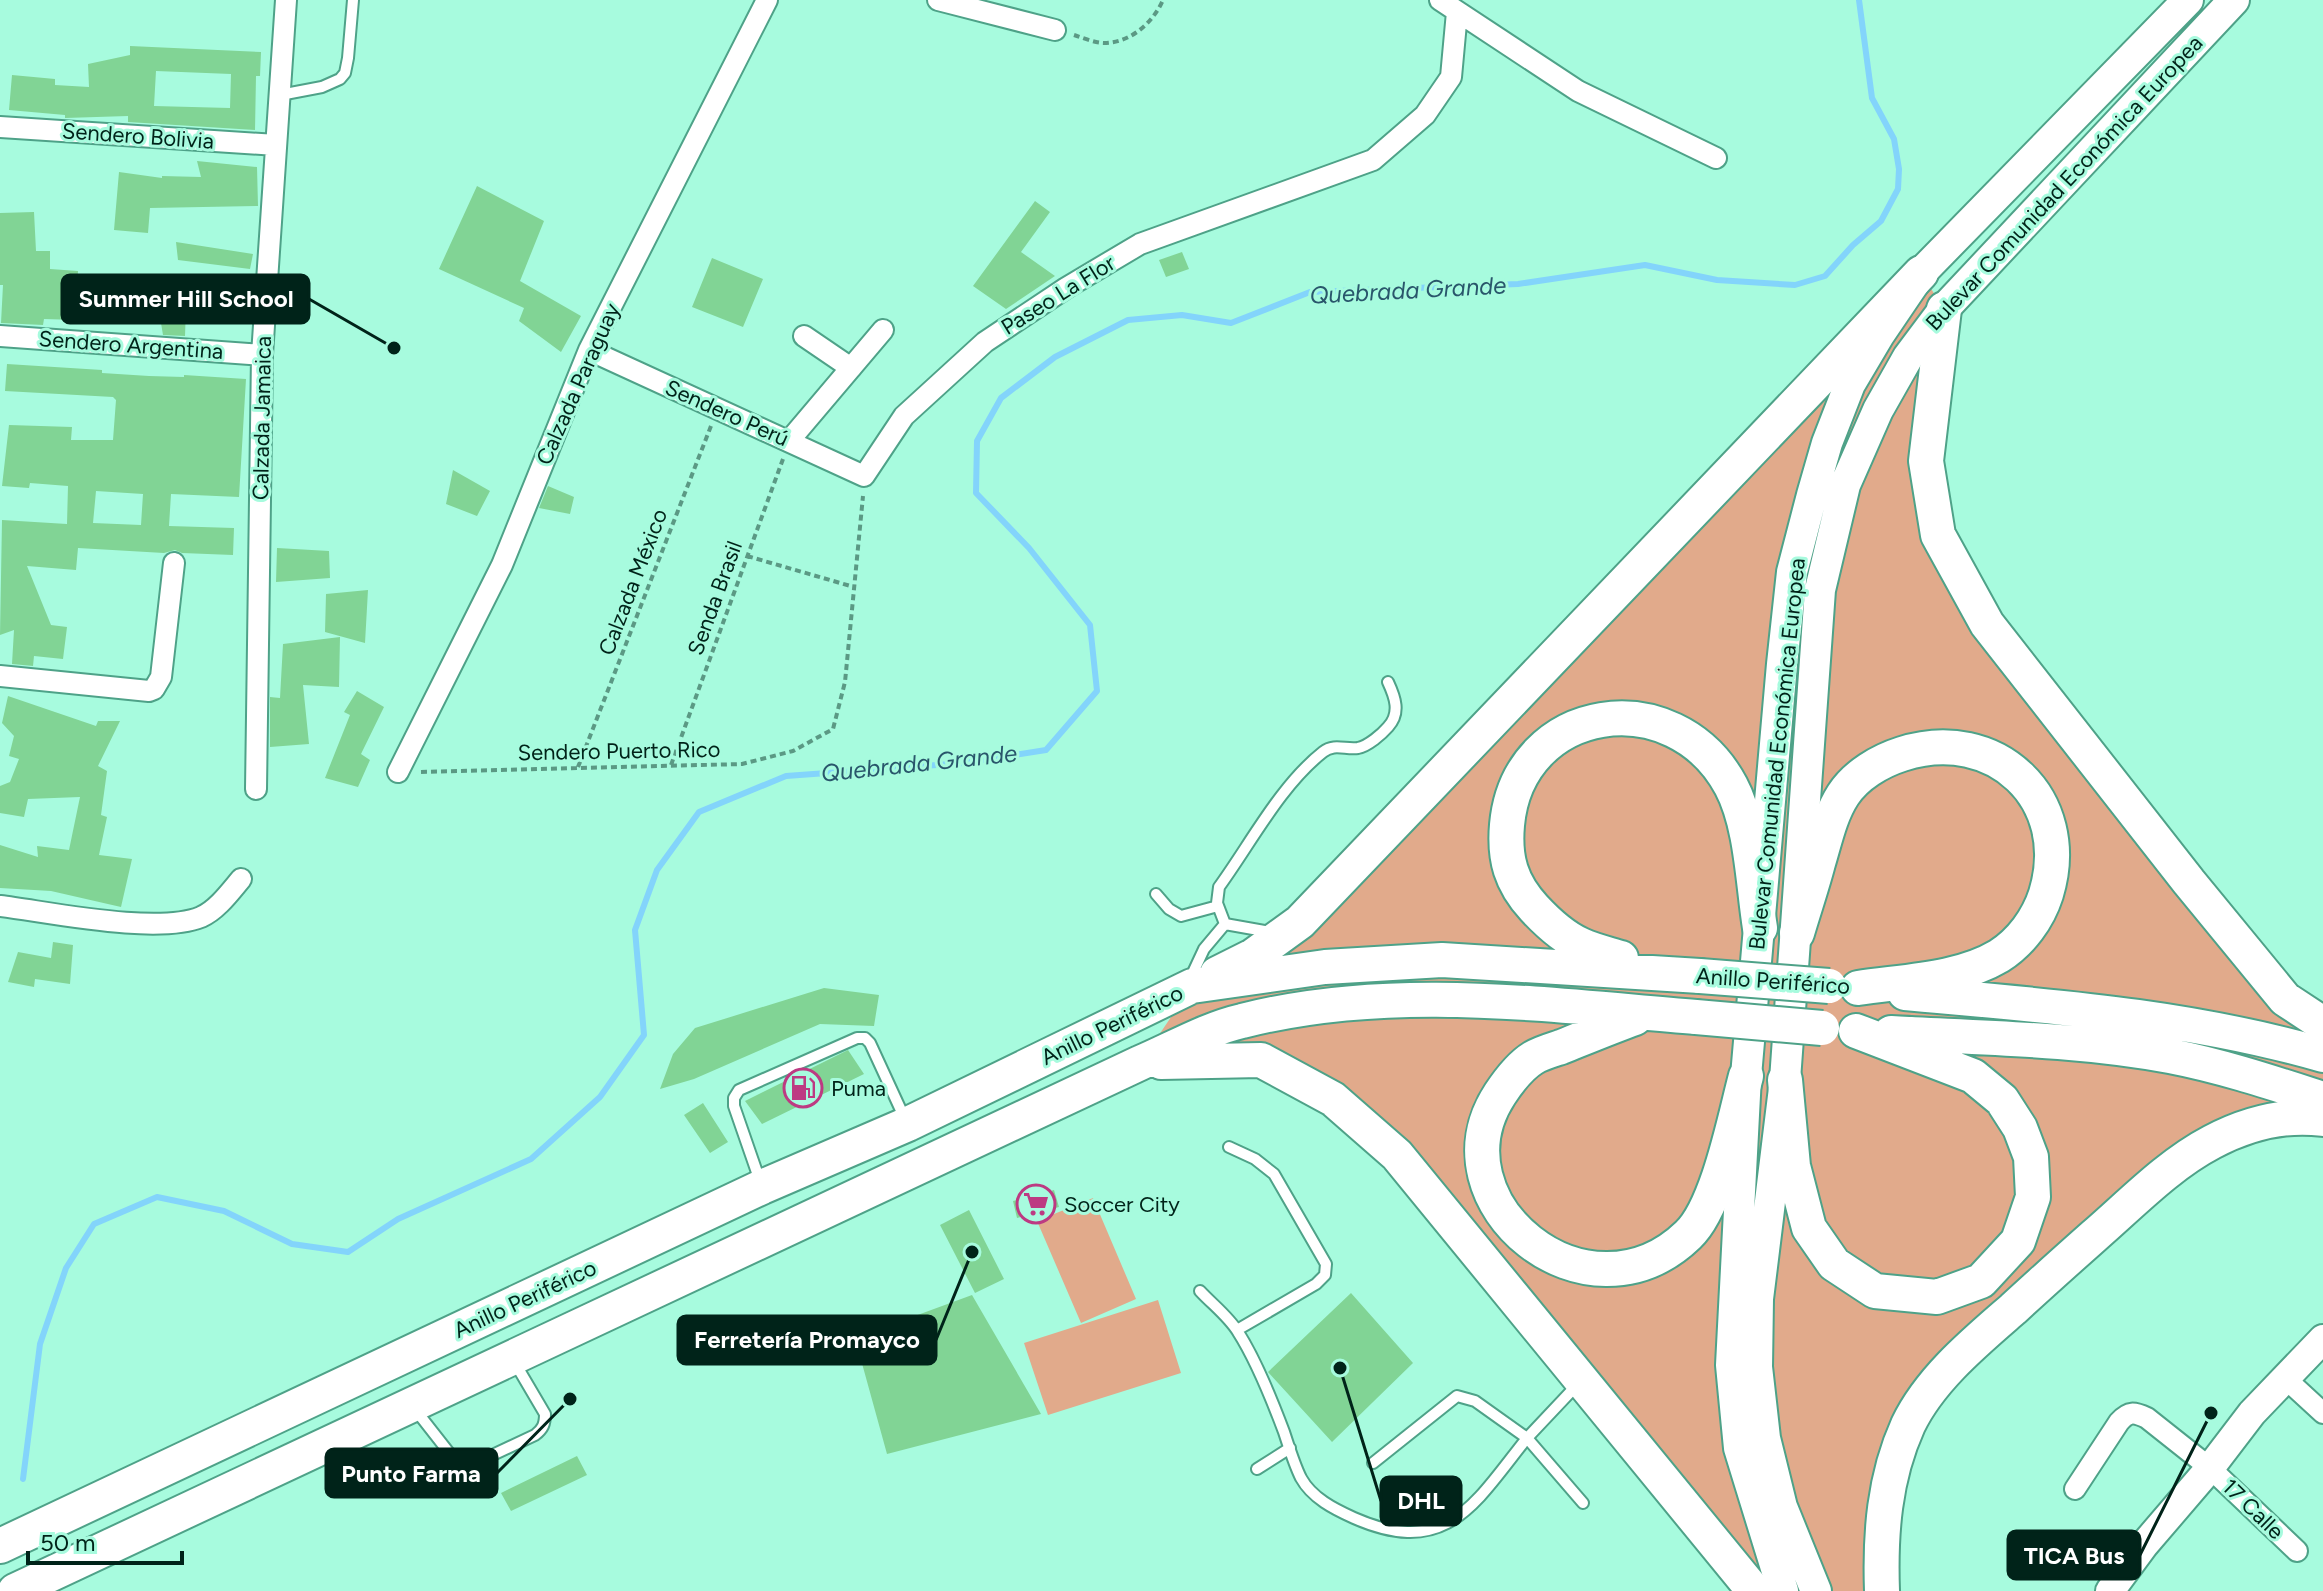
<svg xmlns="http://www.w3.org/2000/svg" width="2323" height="1591" font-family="Figtree,sans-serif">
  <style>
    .green { fill: #e1aa8b }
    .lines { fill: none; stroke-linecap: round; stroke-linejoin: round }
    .stream { stroke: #83d4fb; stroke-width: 6 }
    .building { fill: #81d495; fill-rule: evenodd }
    .lane-casing { stroke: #4ea288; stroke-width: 14 }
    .street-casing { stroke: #4ea288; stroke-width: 24 }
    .secondary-casing { stroke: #4ea288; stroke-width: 32 }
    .primary-casing { stroke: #4ea288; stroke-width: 34 }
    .highway-casing { stroke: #4ea288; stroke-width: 38 }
    .path { stroke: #5b9984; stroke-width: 4; stroke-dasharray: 6 4; stroke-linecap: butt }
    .lane { stroke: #fff; stroke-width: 10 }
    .street { stroke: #fff; stroke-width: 20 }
    .secondary { stroke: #fff; stroke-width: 28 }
    .primary { stroke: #fff; stroke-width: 30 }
    .highway { stroke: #fff; stroke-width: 34 }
    .highway-bridge-casing { stroke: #4ea288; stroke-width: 38; stroke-linecap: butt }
    .highway-bridge { stroke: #fff; stroke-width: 34 }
    .labels { text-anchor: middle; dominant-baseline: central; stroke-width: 6; stroke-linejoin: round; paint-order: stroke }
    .street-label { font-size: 22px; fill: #002319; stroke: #a7fbde }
    .poi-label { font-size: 22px; fill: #002319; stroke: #a7fbde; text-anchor: start }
    .water-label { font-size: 24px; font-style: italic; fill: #29566b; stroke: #a7fbde }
    .leader { fill: none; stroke: #002319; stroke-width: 3 }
    .callout-dot { fill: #002319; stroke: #a7fbde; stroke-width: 3 }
    .callout { fill: #002319; stroke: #002319; stroke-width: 3 }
    .callout-label { font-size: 24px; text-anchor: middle; font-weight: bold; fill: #fff }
  </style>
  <rect width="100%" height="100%" fill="#a7fbde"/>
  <path class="green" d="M1921,273l23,36 -18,152 61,163 336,400v95l-110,23 -304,282 -27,167h-128l-357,-436 -136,-95 -121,3 52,-77 61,-30z
    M1093,1198l43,101 -55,24 -44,-102z
    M1158,1300l23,73 -133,42 -24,-72z"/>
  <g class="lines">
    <path class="stream" d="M23,1479l17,-135 26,-76 28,-44 63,-27 67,14 68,33 56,8 50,-33 133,-60 69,-62 44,-62 -9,-105 22,-60 42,-58 87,-36 178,-13 82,-13 51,-59 -7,-66 -61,-77 -53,-55 1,-52 24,-43 54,-41 73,-37 54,-5 49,8 79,-31 208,-8 127,-19 72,15 78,5 30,-9 28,-31 28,-24 17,-32 1,-20 -5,-30 -22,-41 -13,-98"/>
  </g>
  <path class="building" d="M130,46l131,6 -1,24h-4l-1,54 -127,-8v-6l-63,2v-3l-56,-5 3,-35 43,4v6l34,2 -1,-23 42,-9zM156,71l75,3 -1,34 -76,-2z
    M197,161l60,6 1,39 -108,2 -2,25 -34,-3 5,-58 43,6v-2l39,1z
    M477,186l67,35 -24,60 61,35 -20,36 -42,-31 5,-13 -85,-39z
    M1035,201l15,11 -29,40 34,24 -49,33 -33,-23z
    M34,212l2,39h14v18l28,2 -1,19h32l-1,31 -64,-2 -1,6 -42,-2 2,-38h-3v-72z
    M176,242l77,12 -3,15 -72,-9z
    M1182,252l7,17 -23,8 -7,-17z
    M712,258l51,21 -20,48 -51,-20z
    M146,275l41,3 -2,58 -22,-1 -3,-18 -18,-1z
    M7,364l95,6v3l47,3 35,1v-2l62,4 -7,118 -68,-3 -2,32 65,2 -1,27 -51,-2 -7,-3 -11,3 -86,-5 -2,22 -49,-4 24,59 16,2 -4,32 -29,-3 -1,10 -21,-2 2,-34 -14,5 2,-115 65,4 1,-38 -38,-3 -1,5 -27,-2 7,-61 63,2 -1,13h42l3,-40 -3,-3 -108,-6zM96,491l47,3 -2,31 -48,-2z
    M453,470l37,21 -13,25 -31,-12z
    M548,486l26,11 -4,17 -31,-6z
    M277,548l52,3 1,27 -54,4z
    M368,590l-3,53 -40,-11 1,-38z
    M340,637l-1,50 -36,-2 6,59 -39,3v-50l10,1 3,-54z
    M357,691l27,16 -23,47 9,6 -12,27 -33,-9 25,-63 -6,-3z
    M8,696l88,30 2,-5h22l-22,45 9,5 -6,44 6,2 -8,38 33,4 -11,48 -70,-16 -51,-3v-43l38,12 -1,-11 32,4 11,-53 -52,2 -4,18 -24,-4v-27l10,-4 9,-23 -10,-3 5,-20 -12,-13z
    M53,942l20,3 -3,39 -35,-5 -1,8 -26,-5 10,-30 33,6z
    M824,988l55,7 -5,31 -54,-2 -126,55 -34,10 13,-35 22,-26z
    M848,1050l16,24 -102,50 -17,-23z
    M703,1103l25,39 -18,11 -26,-38z
    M1054,1190l5,17 -42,11 -4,-17z
    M969,1210l35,69 -29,14 -35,-68z
    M1351,1293l62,70 -81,79 -64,-70z
    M972,1295l69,119 -154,40 -32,-116z
    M577,1456l10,19 -76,36 -10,-18z"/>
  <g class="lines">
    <defs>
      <path id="lane" d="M280,95l42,-8 18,-8 5,-6 3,-15 5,-58
        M1156,894l13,15 12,7 37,-10
        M1225,924l45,8
        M1190,979l14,-30 21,-25 -8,-21 2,-16c32,-44 61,-101 104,-135 11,-9 23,-2 35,-4 10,-2 24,-14 30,-21 13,-14 7,-30 0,-45
        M1229,1147l26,12 19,15 52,90 -1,11 -9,9 -79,46
        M760,1181l-26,-75v-8l5,-8 118,-52h8l5,5 35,76
        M1200,1291c12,13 29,26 38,41 18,28 34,68 46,100 5,15 10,32 17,46 11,20 33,31 53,40 93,41 121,-15 173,-80l56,65
        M414,1408l40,51 13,8 68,-32c8,-6 10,-11 10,-21l-30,-51
        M1373,1463l84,-67 18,5 52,37 50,-53
        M1257,1469l33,-21"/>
      <path id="street" d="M938,0l117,30
        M1440,0l138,91 138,67
        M0,127l276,18
        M0,336l262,19
        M804,336l47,32
        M589,350l275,126 40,-60 81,-74 81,-54 74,-44 233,-84 52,-45 26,-38 6,-65
        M789,441l94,-111
        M0,676l149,15 5,-2 7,-12 13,-114
        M398,772l104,-207 87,-215 178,-350
        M256,789l6,-434 24,-355
        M0,906c49,6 157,29 201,11 16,-7 29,-25 40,-38
        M2285,1378l38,35
        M2075,1489l44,-67c10,-11 15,-10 28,-4l63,50 87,83"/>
      <path id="secondary" d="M2110,1591l34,-46 66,-77 42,-55 71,-74"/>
      <path id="primary" d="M1783,1591l-44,-143 -8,-83 15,-289 36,-412 10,-92 20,-77 15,-52 23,-59 29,-49 42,-62 267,-273
        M1816,1591l-34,-84 -17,-69 -8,-71 1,-68 27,-219 35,-490 25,-105 33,-75 30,-53 36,-48 290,-309"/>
      <path id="highway" d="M1944,309l-18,152 12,74 49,89 202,258 96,117 38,25
        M1797,933c7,-24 15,-47 21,-70 7,-23 12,-48 25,-68 13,-20 37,-34 59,-41 93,-30 173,45 144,140 -8,25 -25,48 -47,62 -40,24 -95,25 -141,32
        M1621,958c-13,-4 -27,-7 -40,-13 -18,-8 -34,-23 -47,-37 -23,-25 -30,-49 -27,-83 11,-122 167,-145 224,-39 21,39 22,99 29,142
        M1217,974l36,-18 47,-34 621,-649
        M1905,993c142,13 280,22 418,62
        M1635,1018c-25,9 -49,19 -74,29 -9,3 -20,6 -28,11 -13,8 -25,24 -33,36 -71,108 87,238 188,141 30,-28 47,-118 58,-159
        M1891,1033c93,5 187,6 279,23 52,10 103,27 153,43
        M1161,1062l100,-2 72,39 64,56 357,436
        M1785,1080l8,86 16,62 25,36 41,27 62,6 44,-16 37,-40 15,-44 -2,-40 -11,-29 -18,-28 -29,-24 -117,-45
        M0,1546l762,-359 146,-63 284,-138 133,-19 117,-7 258,16
        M15,1591l1125,-528c33,-14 67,-34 102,-42 149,-38 303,-16 454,-4
        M1882,1591c-2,-57 2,-113 26,-166 22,-46 67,-83 105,-116 27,-25 54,-49 81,-73 37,-32 74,-71 118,-94 34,-18 73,-28 111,-23"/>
    </defs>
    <use href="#lane" class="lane-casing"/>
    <use href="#street" class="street-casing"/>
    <use href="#secondary" class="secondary-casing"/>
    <use href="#primary" class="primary-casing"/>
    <use href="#highway" class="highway-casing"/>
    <path class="path" d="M1074,35c9,3 21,8 30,8 26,0 49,-20 59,-43
      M747,556l107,31
      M671,765l112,-306
      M578,767l133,-341
      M421,772l321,-8 51,-13 40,-22 12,-47 18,-186"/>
    <use href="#lane" class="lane"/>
    <use href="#street" class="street"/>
    <use href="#secondary" class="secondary"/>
    <use href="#primary" class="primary"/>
    <use href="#highway" class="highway"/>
    <defs>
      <path id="highway-bridge" d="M1700,976l129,10
        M1696,1017l126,11"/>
    </defs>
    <use href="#highway-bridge" class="highway-bridge-casing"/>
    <use href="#highway-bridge" class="highway-bridge"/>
  </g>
  <defs>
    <symbol id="fuel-ring" viewBox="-11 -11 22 22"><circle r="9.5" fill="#a7fbde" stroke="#bd3a82" stroke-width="1.5"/><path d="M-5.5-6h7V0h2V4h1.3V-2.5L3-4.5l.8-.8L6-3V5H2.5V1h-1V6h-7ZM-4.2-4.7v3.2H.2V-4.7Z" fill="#bd3a82"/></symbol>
    <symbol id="supermarket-ring" viewBox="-11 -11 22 22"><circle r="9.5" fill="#a7fbde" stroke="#bd3a82" stroke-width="1.5"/><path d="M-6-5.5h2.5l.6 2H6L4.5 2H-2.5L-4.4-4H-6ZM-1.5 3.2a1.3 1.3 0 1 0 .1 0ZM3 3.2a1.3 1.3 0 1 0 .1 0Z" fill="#bd3a82"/></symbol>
  </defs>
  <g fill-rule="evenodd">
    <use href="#fuel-ring" x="781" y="1066" width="44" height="44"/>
    <use href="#supermarket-ring" x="1014" y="1182" width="44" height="44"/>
  </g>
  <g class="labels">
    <g class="street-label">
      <text transform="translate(138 136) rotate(4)">Sendero Bolivia</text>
      <text transform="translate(2064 183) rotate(-47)">Bulevar Comunidad Económica Europea</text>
      <text transform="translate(1058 295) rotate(-32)">Paseo La Flor</text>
      <text transform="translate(131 345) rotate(4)">Sendero Argentina</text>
      <text transform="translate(578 384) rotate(-66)">Calzada Paraguay</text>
      <text transform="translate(727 413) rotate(24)">Sendero Perú</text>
      <text transform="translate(262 418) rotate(-89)">Calzada Jamaica</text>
      <text transform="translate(633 582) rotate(-69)">Calzada México</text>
      <text transform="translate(715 598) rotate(-70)">Senda Brasil</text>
      <text transform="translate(619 751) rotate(-1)">Sendero Puerto Rico</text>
      <text transform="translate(1777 754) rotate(-84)">Bulevar Comunidad Económica Europea</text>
      <text transform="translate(1773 981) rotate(4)">Anillo Periférico</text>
      <text transform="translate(1112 1025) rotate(-26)">Anillo Periférico</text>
      <text transform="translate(525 1299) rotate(-25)">Anillo Periférico</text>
      <text transform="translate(2253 1509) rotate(44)">17 Calle</text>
    </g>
    <g class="poi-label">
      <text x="831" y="1088">Puma</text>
      <text x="1064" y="1204">Soccer City</text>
    </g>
    <g class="water-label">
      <text transform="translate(1408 290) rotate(-3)">Quebrada Grande</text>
      <text transform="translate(919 763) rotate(-6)">Quebrada Grande</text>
    </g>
  </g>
  <path class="leader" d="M394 348L309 299M972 1252L936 1340M570 1399L497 1473M1340 1368L1381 1501M2211 1413L2140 1555"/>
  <g class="callout-dot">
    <circle cx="394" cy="348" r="8"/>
    <circle cx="972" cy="1252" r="8"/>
    <circle cx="570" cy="1399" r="8"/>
    <circle cx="1340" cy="1368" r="8"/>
    <circle cx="2211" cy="1413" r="8"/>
  </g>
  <g class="callout">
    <rect x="62" y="275" width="247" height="48" rx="8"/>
    <rect x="678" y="1316" width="258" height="48" rx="8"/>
    <rect x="326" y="1449" width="171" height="48" rx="8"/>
    <rect x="1381" y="1477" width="80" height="48" rx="8"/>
    <rect x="2008" y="1531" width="132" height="48" rx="8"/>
  </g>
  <g class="callout-label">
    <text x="186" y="307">Summer Hill School</text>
    <text x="807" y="1348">Ferretería Promayco</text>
    <text x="411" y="1482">Punto Farma</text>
    <text x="1421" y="1509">DHL</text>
    <text x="2074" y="1564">TICA Bus</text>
  </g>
  <path d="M28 1551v12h154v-12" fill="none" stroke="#002319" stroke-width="4"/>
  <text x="40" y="1551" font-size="24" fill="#002319" stroke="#a7fbde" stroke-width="6" paint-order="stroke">50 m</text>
</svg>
